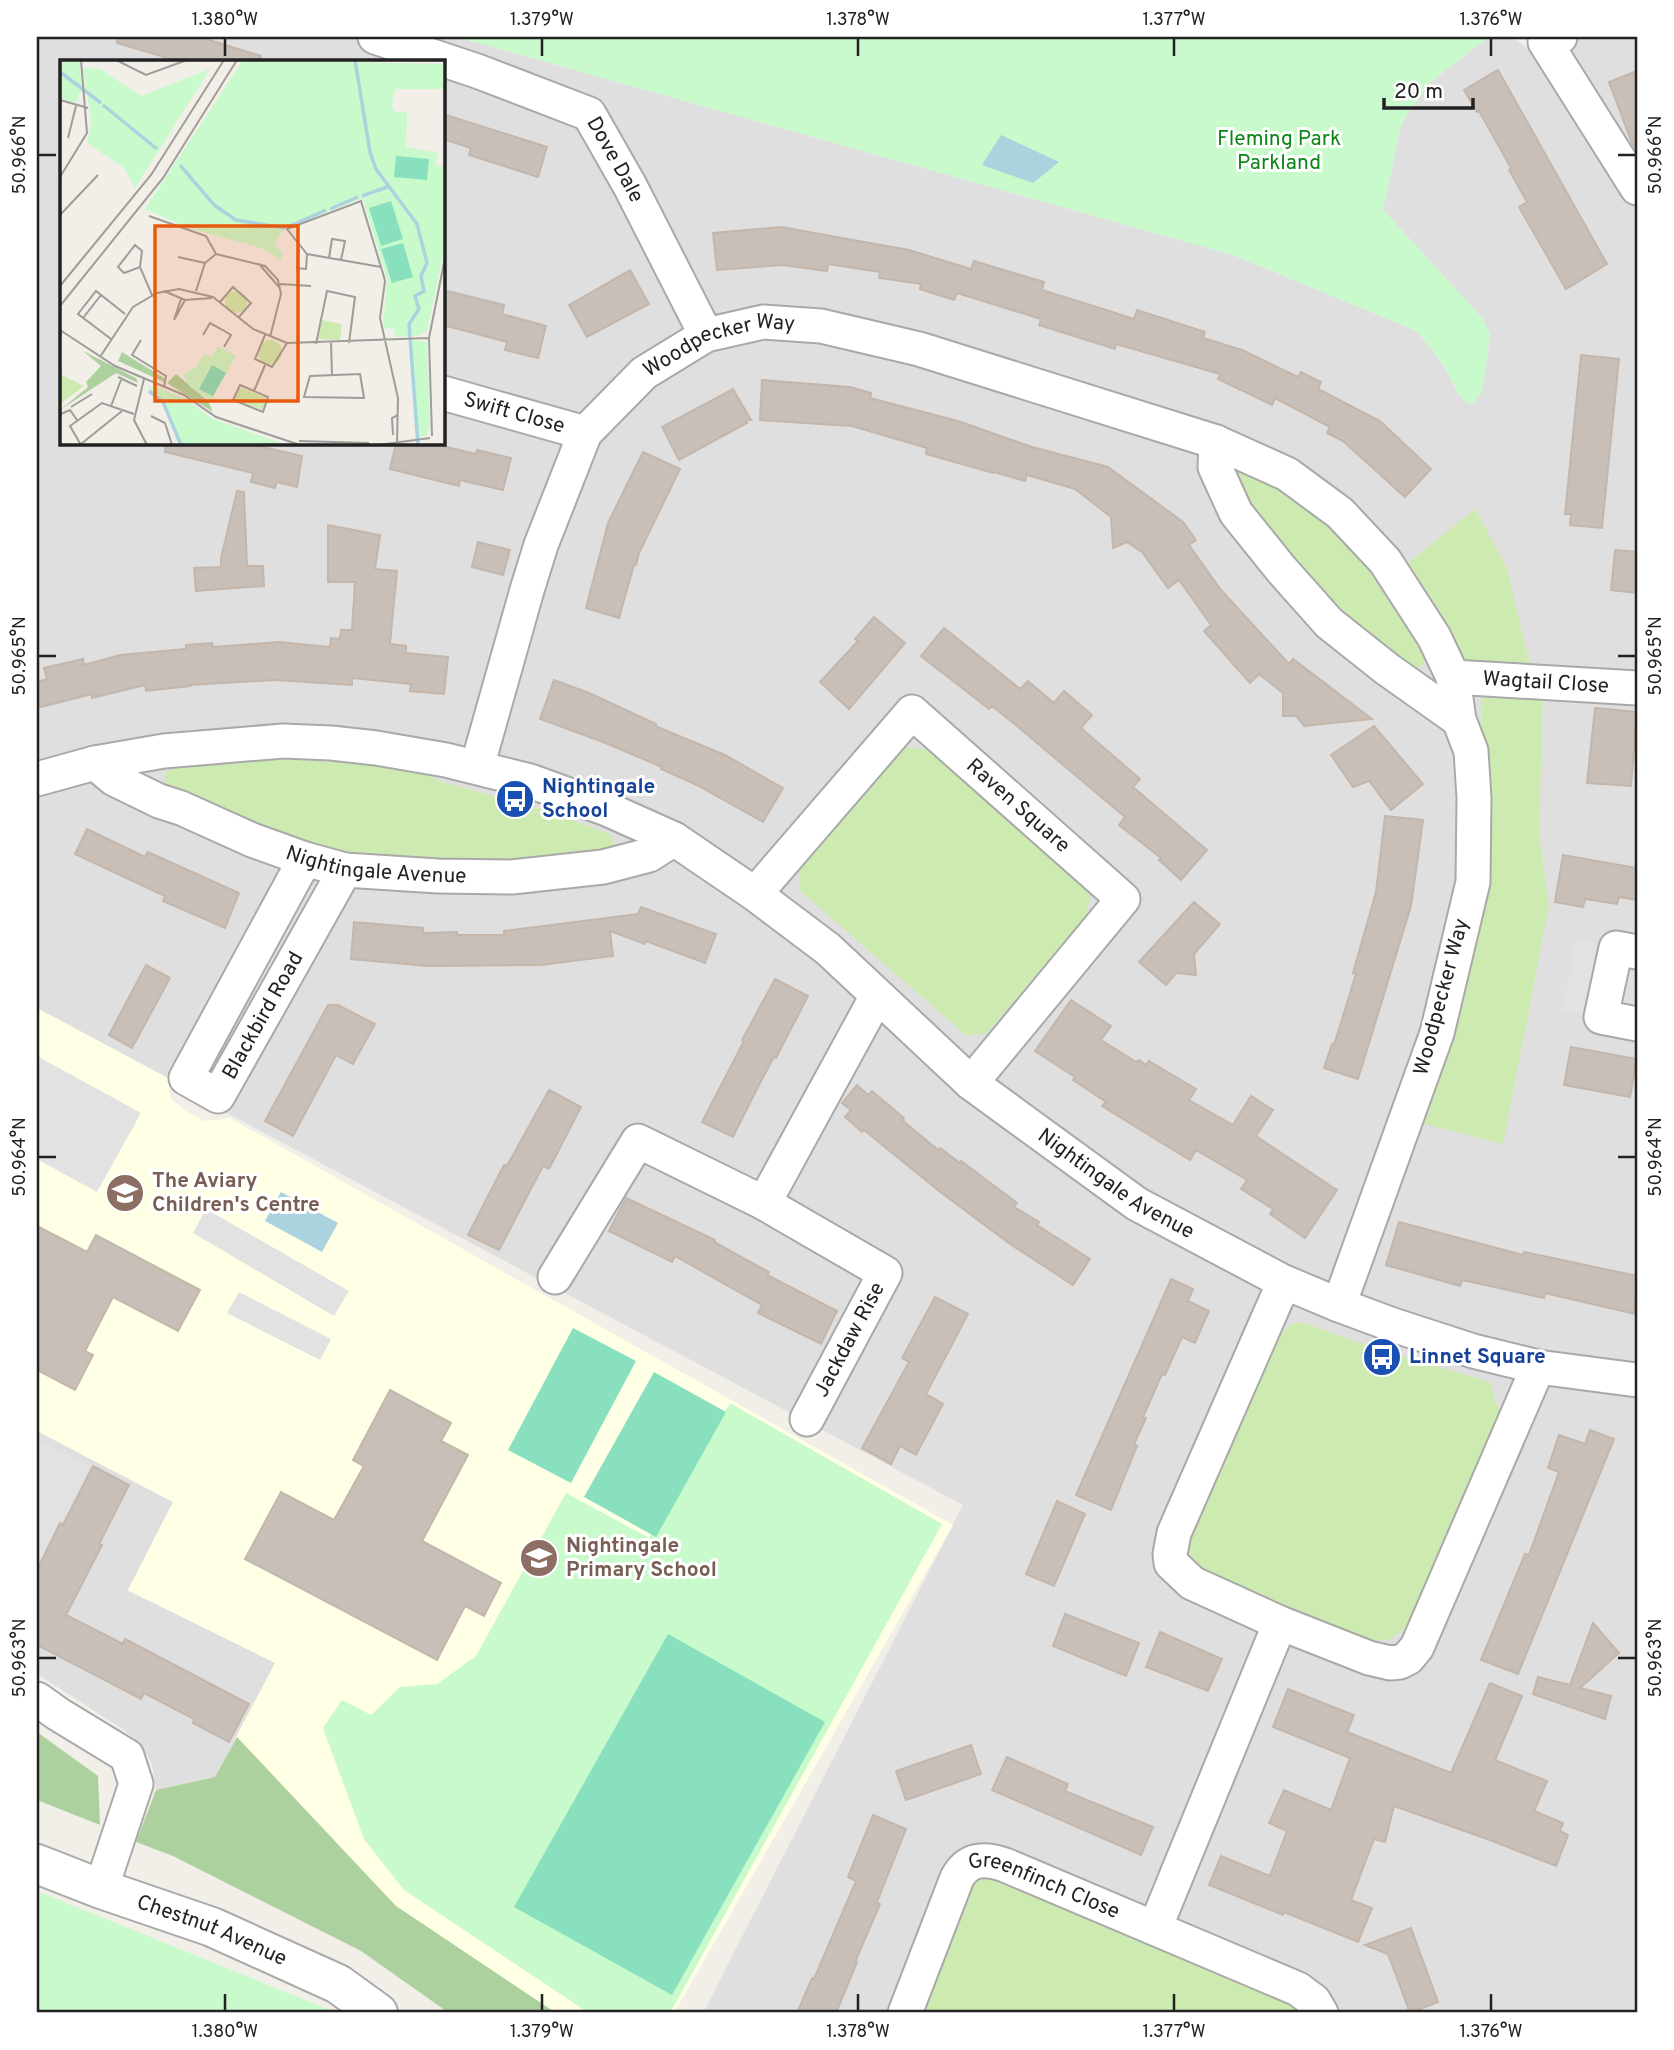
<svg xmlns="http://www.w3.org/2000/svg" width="1674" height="2050" font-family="Overpass,sans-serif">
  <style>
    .residential { fill: #e0dfdf; fill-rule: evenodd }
    .education { fill: #ffffe5 }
    .grass { fill: #cdebb0 }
    .forest { fill: #add19e }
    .park { fill: #c8facc }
    .pitch { fill: #88e0be }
    .parking { fill: #e2e2e2 }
    .water { fill: #aad3df }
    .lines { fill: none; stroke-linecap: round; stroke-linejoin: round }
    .stream { stroke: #aad3df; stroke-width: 9 }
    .building { fill: #c7bfb8; stroke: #c4b6ab; stroke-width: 2 }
    .minor-casing { stroke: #a9a9a9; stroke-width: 37 }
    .tertiary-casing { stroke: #a9a9a9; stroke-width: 42 }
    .minor { stroke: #fff; stroke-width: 33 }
    .tertiary { stroke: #fff; stroke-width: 38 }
    .ticks { fill: none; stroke: #222; stroke-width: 2.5 }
    .labels { text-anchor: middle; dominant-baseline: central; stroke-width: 6; stroke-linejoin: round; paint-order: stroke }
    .park-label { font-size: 21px; fill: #0c8416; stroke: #fff }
    .street-label { font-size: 21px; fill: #222; stroke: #fff }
    .transit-label { font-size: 21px; font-weight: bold; fill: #164399; stroke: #fff; text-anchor: start }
    .education-label { font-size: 21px; font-weight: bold; fill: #785e54; stroke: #fff; text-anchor: start }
    .inset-river { fill: none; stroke: #aad3df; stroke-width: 3.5 }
    .inset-road { fill: none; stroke: #9f9d99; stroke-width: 2 }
    .view { fill: #e8590c; fill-opacity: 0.15; stroke: #e8590c; stroke-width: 3.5 }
    .inset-edge { fill: none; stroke: #222; stroke-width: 3.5 }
    .neatline { fill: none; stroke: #222; stroke-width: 2.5 }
    .ticks-label { font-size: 18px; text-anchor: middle; fill: #222 }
  </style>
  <rect width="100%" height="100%" fill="#f2efe9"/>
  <path class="residential" d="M37,37h420l776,218 184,76 25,32 17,32 14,8 8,-11 3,-12 6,-45 -7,-16 -100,-109 18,-85 28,-42 60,-46h23l24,17 45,-17h56v1976h-934l260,-508 -926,-493zM61,61h382v382h-382z
    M37,1431l136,71 -45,89 148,72 -61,114 -59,13 -4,-25 -5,-11 -8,-11 -15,-13 -87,-56z"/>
  <path class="education" d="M37,1008l131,70 3,21 16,13 17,9 26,-3 723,407 -279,488h-118l-160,-107 -161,-167 40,-76 -147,-73 45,-88 -136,-71z"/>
  <path class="grass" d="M1245,463l69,47 35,35 32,35 46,78 -7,10 -13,2 -34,-25 -112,-111 -29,-65z
    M1475,509l31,57 24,99 -66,-3 -56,-99z
    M1480,688l63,4 -4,142 10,72 -46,238 -86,-22 69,-318z
    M901,747l34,3 156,138 -4,27 -101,119 -20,1 -167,-145 1,-30z
    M266,759l77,3 83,10 10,8 104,29 70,25 4,12 -2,8 -24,5 -187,5 -96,-18 -140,-59v-13c12,-14 81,-14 101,-15z
    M1301,1322l65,23 -2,8 25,7 3,-7 98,29 7,24 5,3 -83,201c-22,29 -26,35 -64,28l-149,-65 -16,-16 -1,-17 87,-203 16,-13z
    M983,1875h8l296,123 15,15h-383l53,-133z"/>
  <path class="forest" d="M37,1732l61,44 2,49 -63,-25z
    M237,1737l159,169 160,107h-107l-88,-62 -188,-95 -37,-14 20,-52 59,-13z"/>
  <path class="park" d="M457,37h1032l-60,46 -28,41 -18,86 100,109 7,16 -6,45 -3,12 -8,11 -5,1 -9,-9 -17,-32 -25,-32 -184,-76z
    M730,1403l212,121 -272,489h-81l-185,-123 -40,-51 -41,-111 19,-28 29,15 29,-28 37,-3 39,-28 90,-163 83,45z
    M37,1891l300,122h-291l-9,-9z"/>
  <path class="pitch" d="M573,1328l63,33 -65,122 -63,-33z
    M654,1372l72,40 -70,125 -72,-40z
    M668,1634l157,88 -153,273 -158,-88z"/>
  <path class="parking" d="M1576,939l40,9 -15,69 -39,-6z
    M37,1056l104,57 -44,79 -60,-33z
    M206,1209l143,82 -15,25 -141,-83z
    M239,1292l92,47 -11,21 -93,-47z
    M38,1440l52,26 -53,104v-128z"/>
  <path class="water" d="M1001,135l58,27 -26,21 -51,-18z
    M281,1192l57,31 -16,29 -57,-31z"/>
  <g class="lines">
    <path class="stream" d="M37,2012l1,1"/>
  </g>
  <path class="building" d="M117,37h83l61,19 -1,5h-82l-61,-18z
    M1498,70l109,194 -41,25 -47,-82 8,-5 -18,-32 2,-2 -32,-57 -2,1 -13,-22z
    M1637,71v81l-5,-9 -23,-61z
    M443,114l104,33 -9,30 -69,-22 2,-7 -28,-9z
    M781,227l128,23 62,19 3,-8 70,21 -2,8 61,19 31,10 3,-9 68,22 -2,6 39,12 56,27 3,-5 20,10 -3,7 62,32 51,48 -26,28 -62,-56 -16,-8 3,-6 -55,-29 -3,7 -54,-26 2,-5 -104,-30 -1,5 -76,-24 2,-6 -84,-26 -3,7 -34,-11 1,-5 -42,-6 1,-6 -52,-8 -1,7 -44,-6 -66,5 -4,-37z
    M630,270l19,34 -62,33 -18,-32z
    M443,290l61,15 -2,9 44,12 -8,32 -33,-8 2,-8 -64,-17z
    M1581,355l38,4 -17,169 -32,-3 1,-11h-6z
    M762,380l88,7 21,6 -1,5 88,23 74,26 76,20 75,55 13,18 -7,5 32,45 68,74 4,-5 79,60 -68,7 -8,-10h-13v-23l-24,-19 -9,9 -46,-52 7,-6 -32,-45 -11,8 -26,-36 -15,-10 -14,6 -2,-31 -36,-28 -48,-14 -2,6 -31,-9 -1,1 -67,-19 1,-6 -75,-22 -92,-6z
    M733,389l18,31h-5l1,3 -68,37 -17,-33z
    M166,443h81l55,13 -5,31 -20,-5 -2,6 -24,-6 2,-9 -88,-21z
    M396,443h34l46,11 1,-4 34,8 -8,32 -43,-10 -1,6 -69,-17z
    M643,452l37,17 -41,84 -3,12h-2l-15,53 -33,-10 22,-85z
    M237,491l7,1 3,74h16l1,20 -68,5 -2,-23 27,-1v-9z
    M328,525l52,10 -5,34 22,2 -7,73 16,2v7l42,4 -4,37 -34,-3 1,-7 -59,-6v7l-78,-5 -84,5v1l-44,5 -1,-6 -53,13v-4l-55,14v-26l10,-3 -3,-11 39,-9 1,6 36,-10 66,-6v-4l26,-2 1,4 66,-5 51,5 1,-9 9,1 1,-9h11l3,-48h-27z
    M478,542l32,8 -7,25 -31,-8z
    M1615,550l22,2v41l-26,-3z
    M874,617l31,26 -56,66 -29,-27 38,-41 -3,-2z
    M944,628l76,61 8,-8 26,22 10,-12 28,24 -11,13 59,51 -7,8 74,63 -26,30 -22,-20 2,-2 -42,-33 6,-8 -108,-91 -25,-20 -3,3 -68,-53z
    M554,680l35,13 67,31 -1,2 70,29 58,33 -20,34 -66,-37 -36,-16 1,-2 -59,-25 -63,-23z
    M1595,708l42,4 -6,74 -44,-3z
    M1374,726l49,58 -32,26 -22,-29 -16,6 -22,-32z
    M1385,816l38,4 -12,86 -53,173 -34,-11 8,-24 2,1 22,-71 -3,-1 23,-81z
    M87,829l58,28 3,-5 91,41 -14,35 -62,-27 2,-5 -90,-42z
    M1563,855l74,13v32l-18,-3 -2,7 -32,-5 -2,8 -28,-5z
    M1194,902l26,22 -26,30 2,21 -20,-2 -10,12 -27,-23z
    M641,907l75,27 -11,29 -59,-22 -1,3 -35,-13 3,25 -72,9 -113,1 -77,-7 3,-37 69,6v5l34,-1v3h47v-4l134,-17z
    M146,965l24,13 -38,70 -23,-13z
    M775,979l33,17 -32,62 -2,-1 -13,24 -28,56 -31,-15 42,-81 -2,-1z
    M1071,1000l40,26 -10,14 35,22 3,-2 7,5 3,-4 47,28 -7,11 44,25 18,-29 22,14 -17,26 81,54 -32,48 -35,-24 3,-5 -32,-20 6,-9 -51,-30 -6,10 -88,-54 4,-4 -33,-22 2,-3 -40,-26z
    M328,1005h10l37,19 -22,40 -17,-9 -43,81 -28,-15z
    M1571,1047l66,12 -7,38 -66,-12z
    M857,1085l11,10 4,-4 32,27 -2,2 36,30 2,-2 20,15 1,-2 56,42 -3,4 25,15 -2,3 53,34 -17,26 -63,-41 -71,-53 -75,-61 -2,2 -17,-15 6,-7 -9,-7z
    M549,1090l32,17 -32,62 -6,-3 -44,84 -31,-15 36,-70 3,1z
    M626,1198l89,42 -1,2 55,30 -2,3 70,36 -16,33 -63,-31 4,-8 -87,-49 -3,6 -63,-31z
    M1399,1222l124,33 1,-3 24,5 89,19 -2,38 -90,-21 -1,5 -82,-18 -2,6 -74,-21z
    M37,1226l50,26 9,-17 104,55 -22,41 -65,-34 -28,54 8,4 -18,35 -38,-20z
    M1171,1279l22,10 -5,12 21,10 -14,32 -13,-6 -17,38 -3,-1 -19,43 3,1 -12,26 3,2 -26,64 -35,-15z
    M935,1297l33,17 -42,80 17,10 -27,51 -16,-9 -9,18 -29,-16 47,-86 -7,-4z
    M390,1390l61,33 -10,18 27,14 -46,86 79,42 -17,33 -19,-10 -28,54 -192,-101 36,-67 53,28 30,-54 -11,-6z
    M1590,1430l24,9 -96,235 -37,-14 44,-106 4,1 30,-83 -11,-4 11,-33 26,9z
    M93,1466l36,19 -30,59 3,1 -36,70 57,29 2,-5 124,65 -20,38 -36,-19 1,-4 -50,-26 -3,6 -104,-54v-75l23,-47 3,2z
    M1057,1501l28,13 -31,72 -28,-12z
    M1065,1614l74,29 -13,33 -73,-30z
    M1593,1623l26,30 -39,35 31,8 -6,23 -72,-25 5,-17 32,8z
    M1160,1632l62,27 -14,32 -62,-24z
    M1490,1683l32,13 -27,64 52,21 -13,30 29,12 -3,8 8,4 -12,31 -66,-26 -96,-34 -9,36 -11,-3 -23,61 21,8 -14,34 -74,-30 -1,3 -74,-30 12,-29 49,20 17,-45 -18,-8 15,-33 47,20 19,-52 -77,-31 15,-38 66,26 -7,17 104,41z
    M971,1745l10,29 -75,26 -10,-29z
    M1007,1757l61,27 -3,7 88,36 -12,28 -149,-65z
    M873,1815l33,14 -29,73 3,2 -25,58h2l-21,51h-39l15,-35 2,1 42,-98 -8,-4z
    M1411,1928l27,74 -28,11 -22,-59 -23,-9z"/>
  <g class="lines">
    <defs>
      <g id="minor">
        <path id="s1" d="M375,37l102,34 112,43 41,72 76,149"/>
        <path d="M1560,37l-15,5 92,146"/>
        <path id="s2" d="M443,393l142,40"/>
        <path d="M1216,442l-1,25 21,46 45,56 48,54 58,46 72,51"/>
        <path id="s3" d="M1453,677l184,11"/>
        <path id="s4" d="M95,763l19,16 45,22 22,7 71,32 53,19 40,11 93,6 74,1 91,-10 46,-12 25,-16"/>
        <path id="s5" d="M477,767l50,-177 14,-45 44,-112 59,-60 62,-38 57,-13 58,4 98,23 297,93 71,32 53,39 45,48 49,76 19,40 6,43 12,31 3,47 -1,84 -36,151 -98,272"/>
        <path id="s6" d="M37,779l58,-16 69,-12 119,-10 48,2 45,5 70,12 84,21 77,28 67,30 81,55 73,55 143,134 166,121 147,78 55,23 54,20 80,26 65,16 99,13"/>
        <path id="s7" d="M305,859l-119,219 32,18 127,-226"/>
        <path id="s8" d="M755,894l157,-182 211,187 -152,184"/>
        <path d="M1637,952l-21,-4 -15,69 36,7"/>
        <path d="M764,1203l113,-207"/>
        <path d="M555,1277l83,-136 126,62 121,70 -78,146"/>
        <path d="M1284,1282l-110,251 -4,21 1,9 21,20 88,40 89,35 21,5 10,-1 8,-4 9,-11 121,-280"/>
        <path d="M37,1699l21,15 69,42 9,28 -35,105"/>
        <path d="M1155,1928l125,-305"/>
        <path id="s9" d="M905,2013l52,-135c11,-20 28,-20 48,-13l293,124 16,12 7,12"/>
      </g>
      <g id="tertiary">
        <path id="s10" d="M37,1864l64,25 111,38 126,57 40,29"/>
      </g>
    </defs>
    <use href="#minor" class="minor-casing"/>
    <use href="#tertiary" class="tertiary-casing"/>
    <use href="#minor" class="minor"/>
    <use href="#tertiary" class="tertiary"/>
  </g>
  <path class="ticks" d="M225,38v18M542,38v18M858,38v18M1174,38v18M1491,38v18M38,155h18M1618,155h18M38,656h18M1618,656h18M38,1157h18M1618,1157h18M38,1658h18M1618,1658h18M225,1994v17M542,1994v17M858,1994v17M1174,1994v17M1491,1994v17"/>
  <defs>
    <symbol id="bus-disc" viewBox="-11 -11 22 22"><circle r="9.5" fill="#1a4fb4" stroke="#fff"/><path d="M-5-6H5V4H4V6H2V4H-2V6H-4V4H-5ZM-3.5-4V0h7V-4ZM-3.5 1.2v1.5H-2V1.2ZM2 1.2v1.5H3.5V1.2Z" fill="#fff"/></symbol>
    <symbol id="school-disc" viewBox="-11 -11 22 22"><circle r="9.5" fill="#8d6e63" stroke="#fff"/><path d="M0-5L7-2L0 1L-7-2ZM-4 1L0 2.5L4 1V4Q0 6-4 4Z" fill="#fff"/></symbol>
  </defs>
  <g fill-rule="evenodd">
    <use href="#bus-disc" x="493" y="777" width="44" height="44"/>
    <use href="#school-disc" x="103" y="1171" width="44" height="44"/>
    <use href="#bus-disc" x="1360" y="1335" width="44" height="44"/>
    <use href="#school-disc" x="517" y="1536" width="44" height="44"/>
  </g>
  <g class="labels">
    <g class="park-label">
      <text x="1279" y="139">Fleming Park<tspan x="1279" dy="24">Parkland</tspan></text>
    </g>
    <g class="street-label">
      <text stroke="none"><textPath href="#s1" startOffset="280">Dove Dale</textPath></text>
      <text stroke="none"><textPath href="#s5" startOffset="518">Woodpecker Way</textPath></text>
      <text stroke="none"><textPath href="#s2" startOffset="74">Swift Close</textPath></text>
      <text stroke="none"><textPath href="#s3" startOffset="93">Wagtail Close</textPath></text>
      <text stroke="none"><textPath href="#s8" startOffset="382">Raven Square</textPath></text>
      <text stroke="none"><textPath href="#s4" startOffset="304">Nightingale Avenue</textPath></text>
      <text transform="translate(1442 997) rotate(-75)">Woodpecker Way</text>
      <text stroke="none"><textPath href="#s7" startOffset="378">Blackbird Road</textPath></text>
      <text stroke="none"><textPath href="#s6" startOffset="1218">Nightingale Avenue</textPath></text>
      <text transform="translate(850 1340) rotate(-62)">Jackdaw Rise</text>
      <text stroke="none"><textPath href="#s9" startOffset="243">Greenfinch Close</textPath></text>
      <text stroke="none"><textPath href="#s10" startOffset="187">Chestnut Avenue</textPath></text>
    </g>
    <g class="transit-label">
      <text x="542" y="787">Nightingale<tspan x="542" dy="24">School</tspan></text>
      <text x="1409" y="1357">Linnet Square</text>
    </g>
    <g class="education-label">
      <text x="152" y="1181">The Aviary<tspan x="152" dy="24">Children's Centre</tspan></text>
      <text x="566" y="1546">Nightingale<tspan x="566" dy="24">Primary School</tspan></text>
    </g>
  </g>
  <g transform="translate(60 60)">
    <rect width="385" height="385" fill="#f2efe9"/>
    <path d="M165 242a11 11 0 1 1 22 0a11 11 0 1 1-22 0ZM262,260l20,4 -2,16 -22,-1zM198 292a12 12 0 1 1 24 0a12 12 0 1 1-24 0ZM0,314l24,12 -24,18zM178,327l29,11 -4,12 -29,-10z" fill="#cdebb0"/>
    <path d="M23,291l53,27 2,5 -22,-10 -56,37 28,-23 -2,-5 15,-16zM62,292l42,26v4l-46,-21zM116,314l32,27 5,11 -46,-29z" fill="#add19e"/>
    <path d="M0,0l19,1 4,27 -8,16 -15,-6zM183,0l202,4v25h-50l-3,17 2,5 13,2 -1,34 32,6 -2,12 9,2v79l-18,84 -7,5 -25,2 -1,-9 -10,1 -1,-4 4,-46 -24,-80 30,-12 -109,41 -10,16 8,9 -1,7 -20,-12 -72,-20 -44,-19zM23,8l17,1 41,27 69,-27 -75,119 -11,-20 -37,-25 4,-22zM350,280l17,2 3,83 -3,10 -8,3zM158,286l18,10 -25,45 -21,-14 -7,-13 13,-7 8,-14 7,4zM94,326l30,12 27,20 75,27h-106l-18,-44 -15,-13z" fill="#c8facc"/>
    <path d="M336,96l33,3 -2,21 -33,-3zM331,141l12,38 -22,7 -12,-38zM343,183l10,34 -21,6 -11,-34zM152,305l14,8 -13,23 -14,-7z" fill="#88e0be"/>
    <path class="inset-river" d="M295,0l15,92 6,17 41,55 10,39 -6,13 3,15 -9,5 4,13 -10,15 9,121M0,12l41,31M43,45l54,44M120,105l34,40 22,15 49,8M302,136l28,-10M270,149l28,-12M230,166l36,-16M89,331l14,11 18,43"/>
    <path class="inset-road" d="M56,0l30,15 41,-15M0,40l28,8M8,78l8,-32M0,117l27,-44 -6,-73M0,155l38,-40M89,156l57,20 10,18M239,189l-2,19 9,1 1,-15M118,197l27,6M269,198l3,-19 13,2 -4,19M199,204l20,23M80,207l2,-16 -7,-6 -17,22 6,6 16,-6 12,28M321,207l-74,-13 -20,-25 74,-28 23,76 1,4 -5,37 18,80 -1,44M220,224l31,2M0,226l91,-111 73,-115M104,231l21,9 27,-2M136,231l9,-28 11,-9 49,12 13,14 3,14 -11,43M121,239l-7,21 11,-20M160,242l13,-15 18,16 -13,15M0,246l103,-128 74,-118M23,258l18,-23M0,270l55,36 69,29 32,22 84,28M143,275l7,-12 11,6 10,6 -7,12M205,275l-10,24 17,8 15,-24M51,279l-33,-25 18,-23 29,23M81,280l-9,15 34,21 -2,11M271,283l1,32M256,284l11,-53 28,6 -6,46M40,297l33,-50 24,-14 22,-4 34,8 40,32 34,14 142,-5M300,314l4,24 -60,-1 6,-21zM58,317l19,9M84,319l-10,41 13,25M180,325l28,12 -5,15 -30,-12zM194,331l11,-26M51,346l10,-26M11,347l21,-13M1,354l9,-4 7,10M91,356l14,7 7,22M333,375l-1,-17 6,-3M372,376l-3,-98 16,-80M239,381l70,2M21,384l41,-33M21,385l-11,-19 32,-23 32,11M318,385l52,-7"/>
    <path class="view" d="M95,166h143v175h-143z"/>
    <rect width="385" height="385" class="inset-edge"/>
  </g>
  <rect width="1674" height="2050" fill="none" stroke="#ffffff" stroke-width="77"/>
  <path d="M1384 98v10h89v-10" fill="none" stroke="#222222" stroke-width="3.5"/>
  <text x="1394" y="98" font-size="21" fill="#222222" stroke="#ffffff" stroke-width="5" paint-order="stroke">20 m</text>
  <rect x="38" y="38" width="1598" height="1973" class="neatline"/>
  <g class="ticks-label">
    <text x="225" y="25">1.380°W</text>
    <text x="542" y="25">1.379°W</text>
    <text x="858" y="25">1.378°W</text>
    <text x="1174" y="25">1.377°W</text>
    <text x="1491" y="25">1.376°W</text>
    <text transform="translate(19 155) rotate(-90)" y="6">50.966°N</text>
    <text transform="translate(1655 155) rotate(-90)" y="6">50.966°N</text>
    <text transform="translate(19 656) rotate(-90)" y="6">50.965°N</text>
    <text transform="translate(1655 656) rotate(-90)" y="6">50.965°N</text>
    <text transform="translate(19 1157) rotate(-90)" y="6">50.964°N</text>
    <text transform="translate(1655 1157) rotate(-90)" y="6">50.964°N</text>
    <text transform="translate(19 1658) rotate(-90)" y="6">50.963°N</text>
    <text transform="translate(1655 1658) rotate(-90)" y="6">50.963°N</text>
    <text x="225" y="2037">1.380°W</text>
    <text x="542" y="2037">1.379°W</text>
    <text x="858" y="2037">1.378°W</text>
    <text x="1174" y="2037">1.377°W</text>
    <text x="1491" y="2037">1.376°W</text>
  </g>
</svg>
